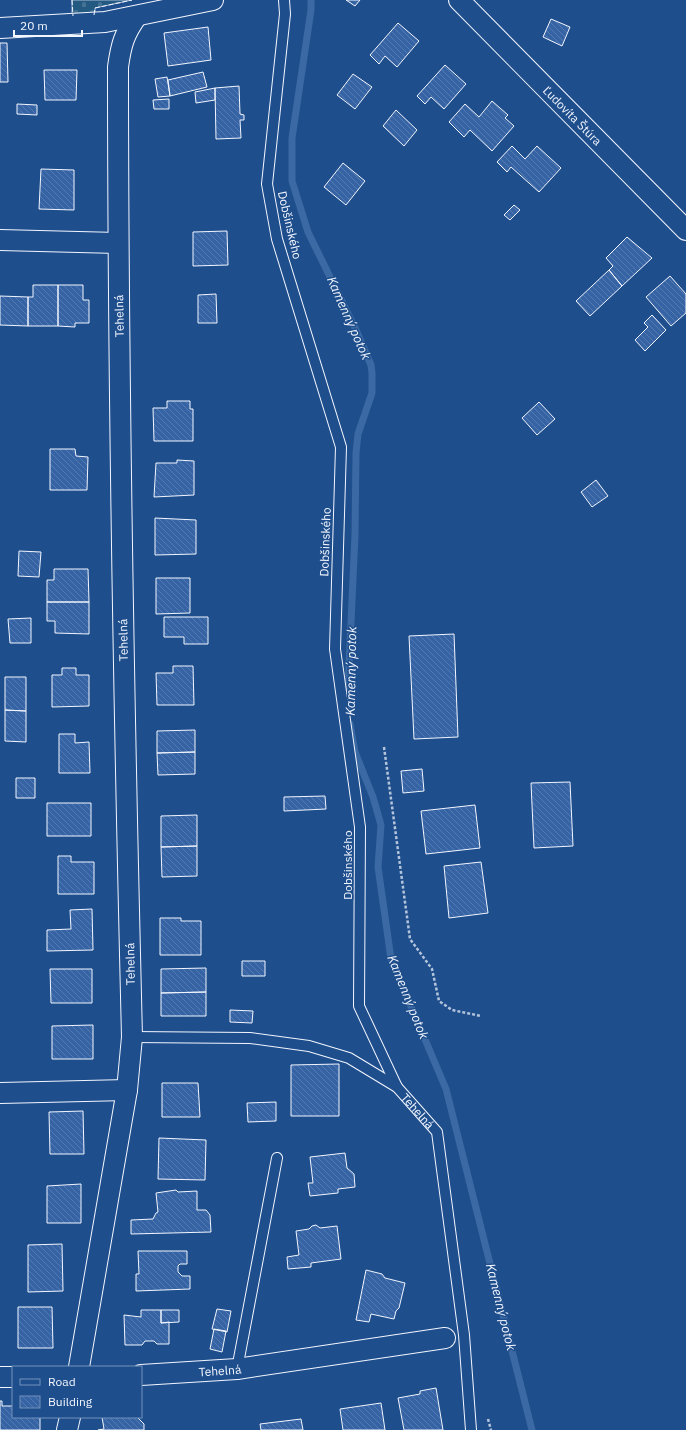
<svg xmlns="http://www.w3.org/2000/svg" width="686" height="1430" font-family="'IBM Plex Sans',sans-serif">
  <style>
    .cemetery { fill: url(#cemetery-stones); stroke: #a8bbd7 }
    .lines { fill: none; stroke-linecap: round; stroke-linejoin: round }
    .stream { stroke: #3b69a3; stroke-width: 7 }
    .building { fill: url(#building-back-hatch); stroke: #f2f6ff }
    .lane-casing { stroke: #f2f6ff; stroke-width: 12 }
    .street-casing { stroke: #f2f6ff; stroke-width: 22 }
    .path { stroke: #b3c4dc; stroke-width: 2.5; stroke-dasharray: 3 2; stroke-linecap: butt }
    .lane { stroke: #1f4e8c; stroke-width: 10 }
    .street { stroke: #1f4e8c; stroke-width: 20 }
    .fence { stroke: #f2f6ff; stroke-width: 1; stroke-dasharray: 5 2; stroke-linecap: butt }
    .labels { text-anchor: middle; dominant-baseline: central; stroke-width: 3; stroke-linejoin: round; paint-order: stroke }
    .street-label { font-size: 12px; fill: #f2f6ff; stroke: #1f4e8c }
    .water-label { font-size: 13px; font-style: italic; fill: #f2f6ff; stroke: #1f4e8c }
  </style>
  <defs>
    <pattern id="cemetery-stones" width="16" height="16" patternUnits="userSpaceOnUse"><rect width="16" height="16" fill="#245a82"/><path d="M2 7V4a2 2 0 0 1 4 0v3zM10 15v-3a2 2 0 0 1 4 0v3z" fill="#447295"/></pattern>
    <pattern id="building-back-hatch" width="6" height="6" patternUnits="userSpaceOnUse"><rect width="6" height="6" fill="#3563a3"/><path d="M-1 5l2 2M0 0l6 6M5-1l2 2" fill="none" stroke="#537ab1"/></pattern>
  </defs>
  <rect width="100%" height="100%" fill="#1f4e8c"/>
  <path class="cemetery" d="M72,0h60l-37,8v7l-23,1z"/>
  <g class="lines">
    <path class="stream" d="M311,0v10l-19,128v43l16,51 48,98 15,35 1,8v20l-14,41 -2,19 -1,82 -7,153v26
      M350,724l5,28 18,45 8,28 -3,42 13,92 55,130 86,341"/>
  </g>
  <path class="building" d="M346,0h14l-5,6z
    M551,19l19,8 -8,19 -19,-9z
    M398,23l21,18 -22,26 -12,-11 -6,8 -9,-9z
    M208,27l3,33 -43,6 -4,-33z
    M0,43h7l1,39h-8z
    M445,65l21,19 -22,25 -13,-12 -6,7 -8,-8z
    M44,70h33l-1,30h-31z
    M203,72l4,15 -37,9 -2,-16z
    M353,74l19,13 -17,22 -18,-14z
    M167,77l3,19 -12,1 -3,-18z
    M239,86l1,28 4,1v5h-4l1,18 -25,1 -1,-51z
    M215,88v12l-19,3 -1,-11z
    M169,99v10h-15l-1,-9z
    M492,101l16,14 -3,3 9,8 -22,25 -22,-21 -6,7 -15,-15 16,-18 14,13z
    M17,104l20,1v10l-20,-1z
    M396,110l21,20 -13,16 -21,-20z
    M512,146l13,13 12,-13 24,22 -22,24 -28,-25 -4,5 -10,-10z
    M343,163l22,18 -19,24 -22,-18z
    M41,169l33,1v40l-35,-1z
    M514,205l6,5 -10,10 -6,-5z
    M227,231l1,34 -35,1v-34z
    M627,237l25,21 -30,28 -13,-16 4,-4 -7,-8z
    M609,270l13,16 -32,30 -14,-15z
    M670,276l16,18v19l-15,13 -25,-29z
    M33,285h25v41h-30v-29h5z
    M58,285h25v15h6v23h-14v4l-17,-1z
    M216,294l1,29h-19v-28z
    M0,296l28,1v29l-28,-1z
    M652,315l14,15 -21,21 -10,-11 13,-13 -4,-4z
    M167,401h23v8h3v32h-39l-1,-33h14z
    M539,402l16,17 -18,16 -15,-17z
    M50,449h25l1,7 12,1 -1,33h-37z
    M177,460l17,1v34l-40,2 2,-34h21z
    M596,480l12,16 -16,11 -11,-15z
    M155,518l41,2v34l-41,1z
    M19,551l22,1 -2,25 -21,-1z
    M54,569h34l1,33h-42v-22h7z
    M156,578h34v35l-34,1z
    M47,602h42v32l-34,-1v-12h-8z
    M164,617h44v27h-24v-7h-20z
    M31,618v25h-21l-2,-24z
    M454,634l4,103 -44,2 -5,-103z
    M173,666h20l1,39h-37l-1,-32h17z
    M62,668h14v7h13v31l-37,1v-32h10z
    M5,677h21v34l-21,-1z
    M5,710l21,1v31l-21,-1z
    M195,730v22l-38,1v-22z
    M59,734h16v9l14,-1 1,31h-31z
    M195,752v22l-37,1 -1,-22z
    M422,769l2,22 -21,2 -2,-22z
    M16,778h19v20h-19z
    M570,782l3,64 -39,2 -3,-65z
    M325,796l1,13 -42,2v-14z
    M47,803h44v33h-44z
    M475,805l5,43 -54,6 -5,-43z
    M197,815v31l-36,1v-31z
    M197,846v30l-35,1 -1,-30z
    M58,856h13v6h23v32h-36z
    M481,862l7,51 -39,5 -5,-52z
    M92,909l1,41 -46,1v-21l24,-1 -1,-19z
    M160,918h21v3h20v34h-41z
    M242,961h23v15h-23z
    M206,968v24l-45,1v-24z
    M50,969h42v34h-41z
    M206,992v24h-45v-23z
    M230,1010l23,1 -1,12 -22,-1z
    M93,1025v34h-41v-33z
    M339,1064v52h-48v-51z
    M162,1083h36l2,34h-38z
    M276,1102v19l-28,1 -1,-19z
    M83,1111l1,43h-34l-1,-42z
    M159,1138l47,2 -1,40 -47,-1z
    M345,1153l2,15 7,6 1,13 -17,2v4l-28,3 -2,-13h5l-3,-26z
    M81,1184v39h-34v-37z
    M176,1190l2,2 19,-1v19h9l4,5 1,17 -80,2v-14l22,-1 3,-6 2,-1 -2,-19z
    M316,1225l4,3 17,-2 4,33 -30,4v4l-23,2 -1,-12 12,-2 -3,-24 13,-2 3,-3z
    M62,1244l1,47 -35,1v-47z
    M138,1251h49v13h-7l-2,2v6l4,4h8v13l-54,2v-17h3z
    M366,1270l16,4 3,4 20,5 -6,25 -3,3 -2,8 -23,-5 -2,8 -13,-2z
    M18,1307h34l1,41h-35z
    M217,1309l14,2 -4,21 -15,-3z
    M141,1310h20v13l8,-1v22h-12l-3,-3h-9l-3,4h-17l-1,-30 17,2z
    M161,1310h18v12l-18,1z
    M214,1329l12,2 -4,21 -12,-3z
    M436,1388l7,42h-39l-6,-32 22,-4v-3z
    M0,1401h2v5h11v11h27v13h-40z
    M381,1403l4,27h-42l-3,-21z
    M102,1417h35l7,7v6h-46l6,-1z
    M301,1419l2,11h-42l-1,-6z"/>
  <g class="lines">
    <defs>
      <g id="lane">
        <path d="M284,0l1,14 -18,170 10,55 64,208 -6,202 25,178 -1,179 38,81"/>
        <path id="s1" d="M132,1037l118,1 59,8 40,12 48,29 40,45 27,203 7,95"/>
        <path d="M237,1369l40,-211"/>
      </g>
      <g id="street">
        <path id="s2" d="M459,0l227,230"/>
        <path d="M0,28l105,-6 108,-22"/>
        <path d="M0,240l118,3"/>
        <path d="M0,1093l127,-3"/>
        <path d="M79,1367l48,-277 5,-53c-8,-323 -14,-647 -14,-970 3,-22 6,-33 19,-51"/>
        <path id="s3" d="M141,1375l96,-6 208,-31"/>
        <path d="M0,1377h13"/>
        <path d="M67,1430l3,-13"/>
      </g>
    </defs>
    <use href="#lane" class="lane-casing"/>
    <use href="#street" class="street-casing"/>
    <path class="path" d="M384,747l26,192 22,30 7,32 13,9 29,6
      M488,1419l3,11"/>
    <use href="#lane" class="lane"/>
    <use href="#street" class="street"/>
    <path class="fence" d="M72,0l1,16
      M94,15l1,-7 37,-8"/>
  </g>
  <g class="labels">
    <g class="street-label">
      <text stroke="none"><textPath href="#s2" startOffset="162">Ľudovíta Štúra</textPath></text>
      <text transform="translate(290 225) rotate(77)">Dobšinského</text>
      <text transform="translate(119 316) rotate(-91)">Tehelná</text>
      <text transform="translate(325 542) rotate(-88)">Dobšinského</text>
      <text transform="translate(123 640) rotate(-91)">Tehelná</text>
      <text transform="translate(347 865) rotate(-90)">Dobšinského</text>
      <text transform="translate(130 964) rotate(-91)">Tehelná</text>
      <text stroke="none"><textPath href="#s1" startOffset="307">Tehelná</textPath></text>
      <text stroke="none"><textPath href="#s3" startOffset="79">Tehelná</textPath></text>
    </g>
    <g class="water-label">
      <text transform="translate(349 318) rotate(66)">Kamenný potok</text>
      <text transform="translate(351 671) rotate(-89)">Kamenný potok</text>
      <text transform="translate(408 997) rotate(68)">Kamenný potok</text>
      <text transform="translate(501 1307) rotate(76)">Kamenný potok</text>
    </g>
  </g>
  <rect x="12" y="1366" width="130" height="52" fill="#1f4e8c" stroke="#7391ba"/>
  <rect x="20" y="1379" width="20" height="6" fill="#1f4e8c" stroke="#7391ba"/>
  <text x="48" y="1386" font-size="12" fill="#f2f6ff">Road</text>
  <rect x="20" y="1396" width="20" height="12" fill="url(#building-back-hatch)" stroke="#7391ba"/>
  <text x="48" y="1406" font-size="12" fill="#f2f6ff">Building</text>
  <path d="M14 30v6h68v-6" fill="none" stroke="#f2f6ff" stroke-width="2"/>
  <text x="20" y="30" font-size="12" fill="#f2f6ff" stroke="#1f4e8c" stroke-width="3" paint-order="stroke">20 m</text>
</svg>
